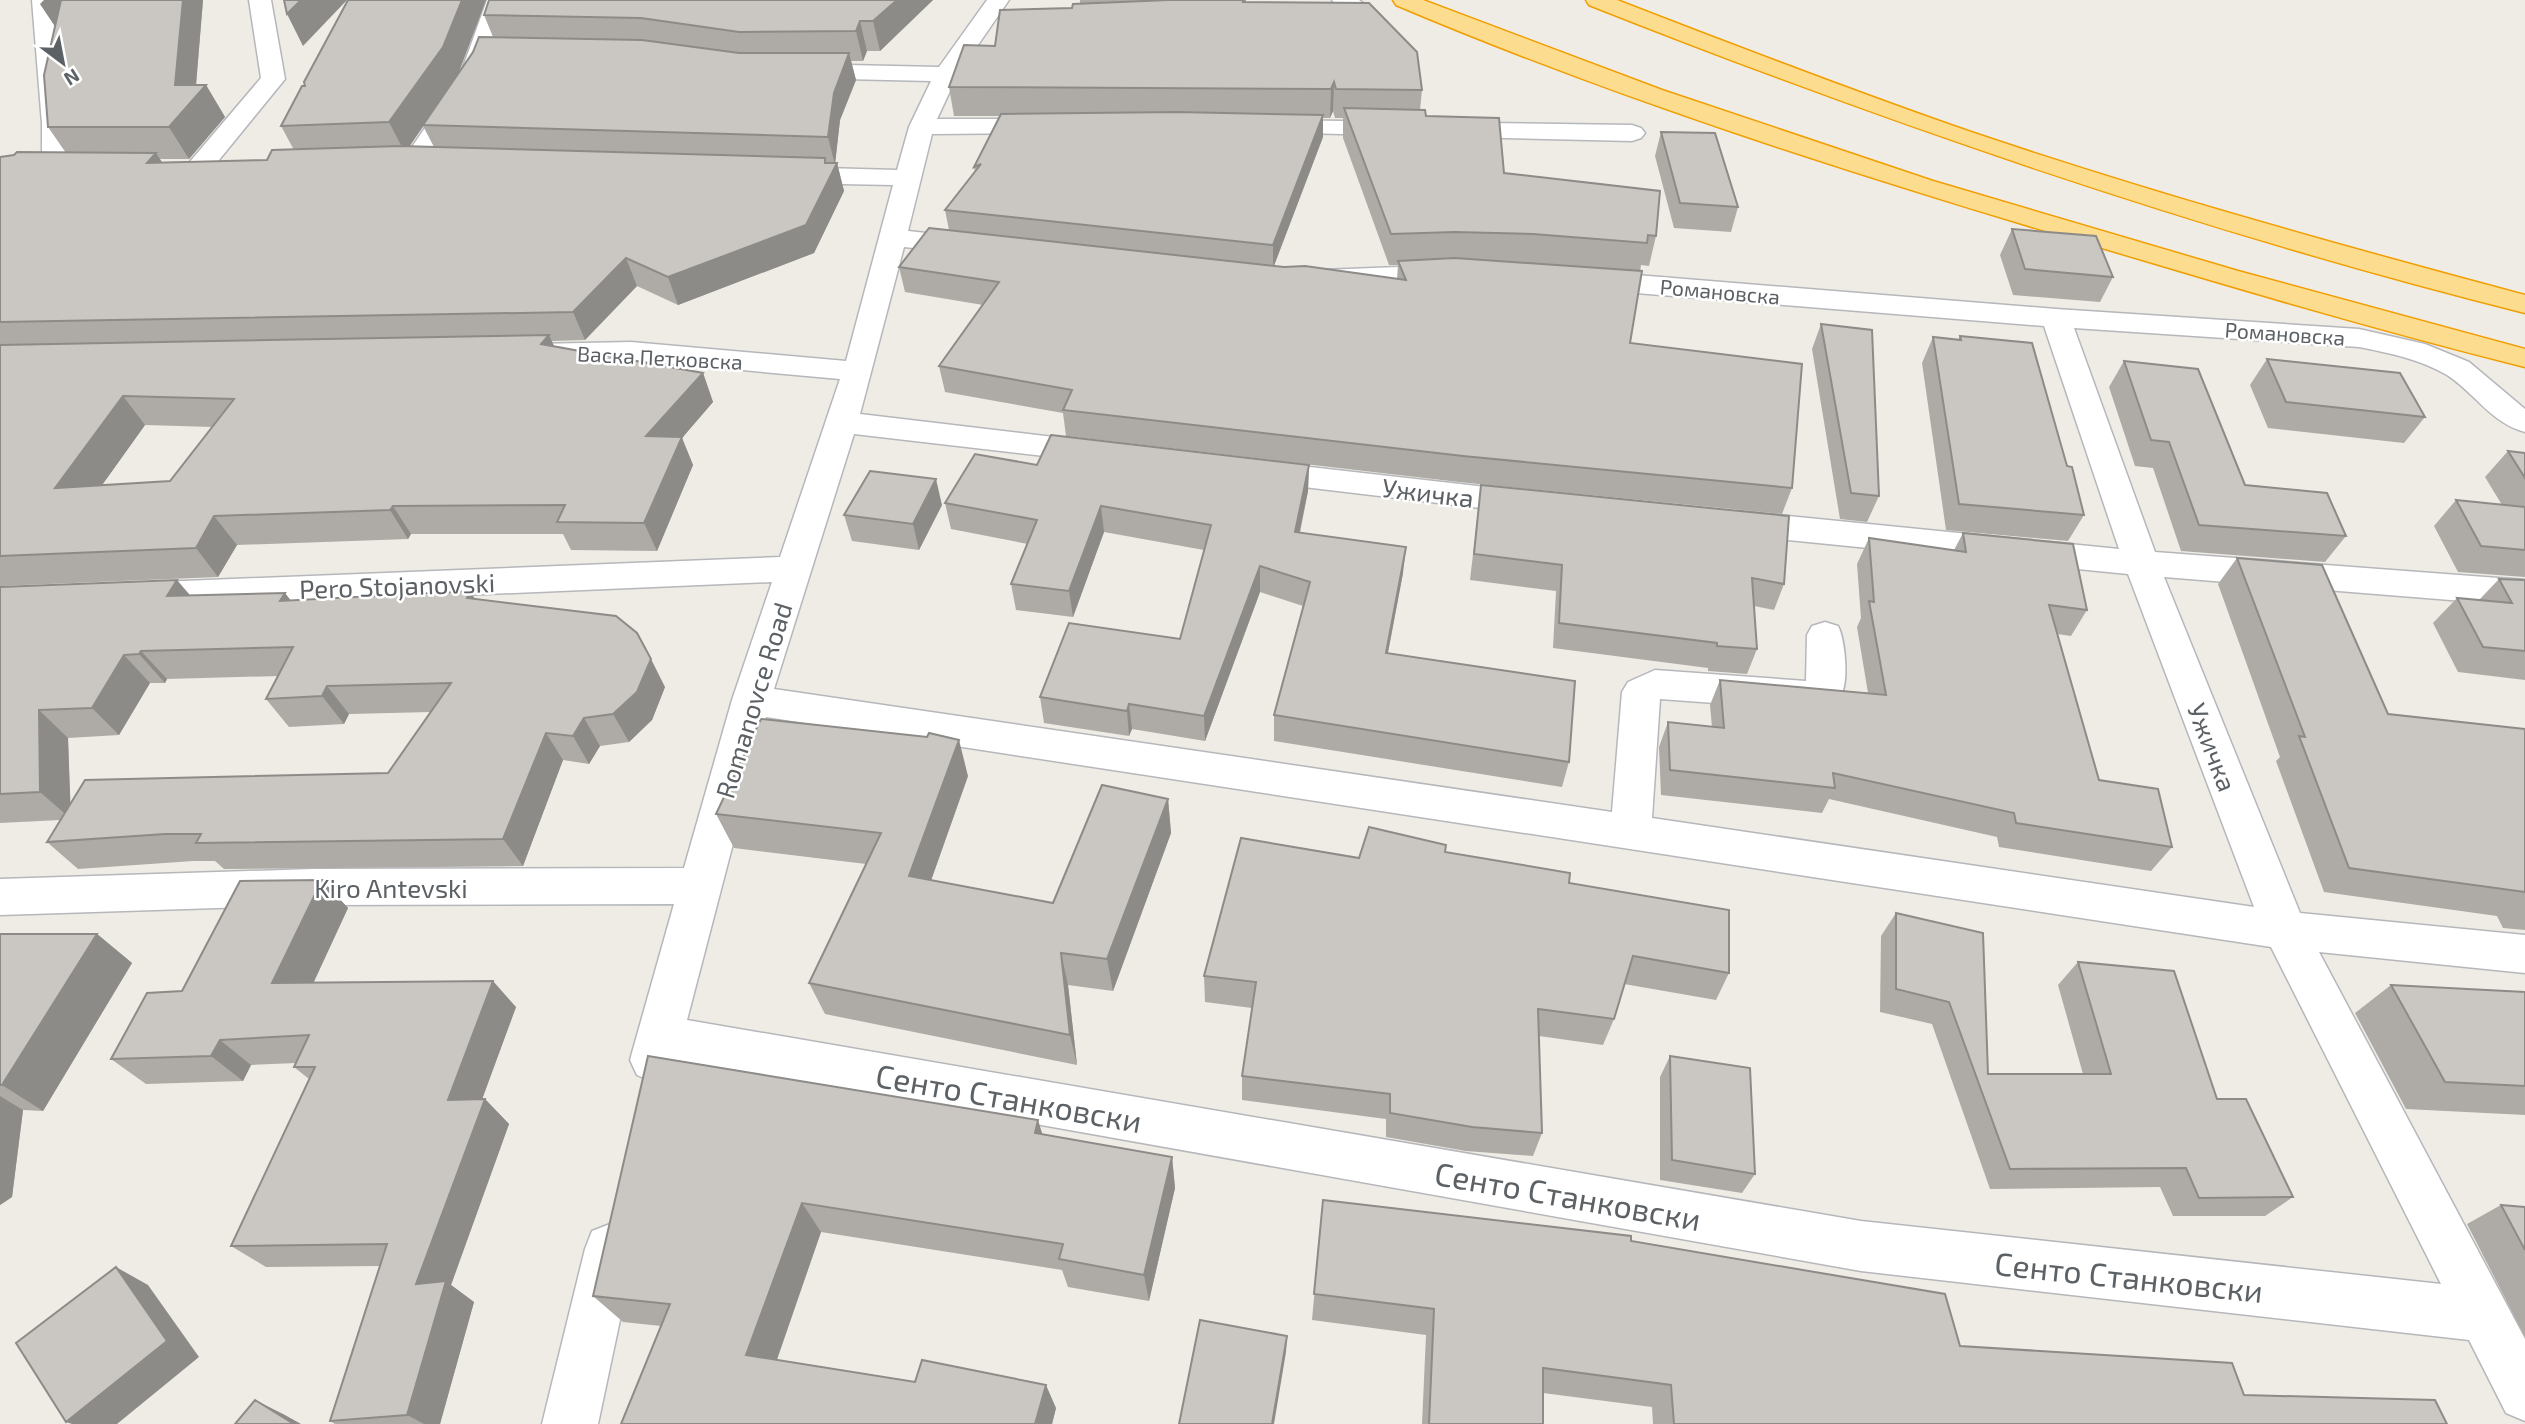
<svg xmlns="http://www.w3.org/2000/svg" width="2525" height="1424" font-family="'Exo 2',sans-serif">
  <style>
    .lines { fill: none; stroke-linecap: round; stroke-linejoin: round }
    .minor-casing { stroke: #b5b7bb; stroke-width: 3 }
    .motorway-casing { stroke: #f19e02; stroke-width: 3 }
    .minor { fill: #fff; fill-rule: evenodd }
    .motorway { fill: #fcdc8f; fill-rule: evenodd }
    .wall { fill: #aeaba7; fill-rule: evenodd }
    .shaded-wall { fill: #8d8b88 }
    .building { fill: #cac7c2; stroke: #8d8b88; stroke-width: 2; fill-rule: evenodd }
    .labels { text-anchor: middle; dominant-baseline: central; stroke-width: 5; stroke-linejoin: round; paint-order: stroke }
    .far-street-label { font-size: 21px; fill: #5c6165; stroke: #fff }
    .street-label { font-size: 26px; fill: #5c6165; stroke: #fff }
    .near-street-label { font-size: 32px; fill: #5c6165; stroke: #fff }
  </style>
  <rect width="100%" height="100%" fill="#efece5"/>
  <g class="lines">
    <defs>
      <path id="minor" d="M32,0h22l12,124 2,45 -4,5 -9,3 -9,-3 -4,-5v-45z
        M249,0h22l14,79 -79,97 -9,2 -9,-2 -4,-6 4,-6 73,-86z
        M487,0h22l-26,78 -60,90 -9,3 -9,-3 -4,-5 58,-85z
        M987,0h22l-51,74 -21,45h108l9,2 3,5 -3,5 -9,2 -113,1 -24,97 65,7 10,2 4,6 -4,6 -10,2 -69,-7 -44,167 236,28 11,3 5,7 -5,7 -11,3 -242,-28 -80,255 838,123 10,-120 6,-10 27,-12 151,11 1,-46 5,-9 13,-4 13,4c7,13 12,60 1,72 -7,7 -17,10 -26,12l-153,-11 -8,119 602,89 -126,-333 -391,-39 -12,-4 -5,-8 5,-8 12,-4 382,38 -75,-223 -457,-37 -10,-3 -4,-6 4,-6 10,-3 469,38 303,20 66,15 44,18 56,47v23c-34,-9 -50,-39 -78,-57 -27,-16 -58,-22 -88,-28l-285,-19 81,224 370,28v26l-361,-29 136,336 225,22v38l-206,-21 206,387v82l-19,-8 -37,-73 -608,-69 -1185,-211 -7,15 -16,7 -16,-7 -7,-15 44,-156 -361,1 -313,10v-36l313,-10 371,-1 48,-168 40,-118 -637,27 -13,-4 -5,-9 5,-9 13,-4 645,-26 60,-178 -209,-19 -96,2 -11,-3 -4,-6 4,-6 11,-3 96,-2 215,19 47,-176 -106,-2 -9,-2 -4,-6 4,-6 9,-2 110,3 12,-43 22,-46 -130,-3 -8,-2 -4,-5 4,-5 8,-2 138,3zM766,717l1505,230 170,337 -580,-63 -1174,-201z
        M1332,0h27l13,10 -3,5 -46,3 -8,-2 -3,-5 3,-5 20,-2z
        M1270,120l362,5 9,3 4,5 -4,5 -9,3 -371,-9 -3,-5 3,-5z
        M1450,265l10,2 4,6 -4,6 -138,9 -10,-3 -4,-6 4,-6 10,-3z
        M1257,461l274,31 12,3 5,8 -5,8 -12,3 -286,-34 -4,-8 4,-8z
        M610,1224l18,7 7,18 -37,175h-56l43,-175 7,-18z"/>
      <path id="motorway" d="M1393,0h30l239,90 271,91 305,90 287,78v18c-152,-38 -303,-83 -453,-128 -228,-68 -457,-141 -676,-234z
        M1586,0h31c116,45 233,90 351,131 183,62 370,114 557,164v18c-319,-80 -630,-187 -936,-308z"/>
    </defs>
    <use href="#minor" class="minor-casing"/>
    <use href="#motorway" class="motorway-casing"/>
    <use href="#minor" class="minor"/>
    <use href="#motorway" class="motorway"/>
  </g>
  <path class="wall" d="M203,0l-7,85h10l19,32 -36,42h-29l2,3 105,-2 27,-10 -13,-24 24,-40 43,-86h138l-29,77 36,-40 -9,-22 449,-15 -53,51h-13l-4,10h-12l5,19 -16,40 -5,43h2l7,28 -30,62 -136,52 -41,-19 -52,54 -33,1 2,5 149,27 10,29 -31,36 11,27 -36,86 -86,-1 -8,-16h-152l-3,5 -171,6 -19,32 -218,9v-429l66,-4 -18,-26zM423,126l11,21 -25,-1zM145,425l68,2 -43,54 -68,4z
    M1080,0h166v2l176,88 -2,20 6,6 78,57 152,63 -7,30 -8,-1 -11,78 162,145 -10,26 -323,-32 -393,-46 -3,-23 -118,-21 -6,-26 44,-61 -78,-13 -6,-25 50,-37 -4,-20 30,-38 -1,-5 26,-51h-46l-5,-29 46,-41 77,-38 8,-5zM1333,111l2,7h8v20l46,127h9l-1,14 -123,-13 49,-129v-19h7z
    M1661,132l77,75 -7,25 -57,-4 -19,-72z
    M2012,229l101,48 -13,25 -87,-7 -13,-40z
    M1821,324l58,172 -12,26 -27,-3 -28,-170z
    M1960,336l107,130 17,49 -16,26 -122,-11 -24,-167 11,-26 25,3z
    M2267,359l158,58 -21,26 -136,-15 -18,-43z
    M2124,361l121,124 101,51 -21,26 -144,-11 -28,-83 -18,-2 -26,-79z
    M2508,451l17,2v124l-67,-5 -24,-46 22,-26 46,5 -17,-28z
    M1037,465h272l-1,26 -8,42 103,40 -15,80 181,109 -7,25 -288,-46v-26l29,-109 -43,-14 -55,149 -73,-12 -3,7 -85,-13 -4,-26 140,-58 24,-89 -100,-18 -31,85 -57,-7 -5,-26 17,-40 -77,-15 -6,-26z
    M1481,485l303,99 -10,26 -20,-4 3,43 -10,25 -39,-3v-3l-155,-20 3,-57 -86,-11z
    M942,505l-23,45 -67,-9 -8,-26z
    M1963,533l124,77 -16,26 -14,-2 42,146 73,67 -21,24 -152,-24 -2,-10 -168,-38 -7,14 -161,-18 -2,-48 9,-25 44,5 -2,-22 10,-25 148,13 -11,-66 4,-9 -4,-54 12,-26 85,12z
    M2237,558l151,156 137,15v201l-22,-2 -6,-12 -173,-24 -48,-131 4,-4 -62,-173z
    M2499,579l26,1v100l-67,-8 -25,-49 24,-25 22,2z
    M0,587l291,14 184,-2 190,88 -13,33 -23,22 -29,4 -11,18 -26,-4 -40,106 -299,3 -9,-8h-22l-115,8 -31,-27 13,-22 -60,3zM278,676l-12,23 23,28 55,-3 5,-10 82,-2 -43,61 -318,31 -2,-66 51,-3 31,-52h15l2,-4z
    M968,776l-37,104 122,23 115,-104 3,34 -58,158 -45,-6 9,80 -252,-51 -16,-31 57,-119 -132,-16 -18,-34z
    M1445,852l124,31 160,90 -13,27 -92,-16 -10,35 -11,26 -64,-9 3,97 -9,23 -67,-5 -80,-14v-18l-144,-19v-24l10,-68 -47,-6 -1,-26 155,-118z
    M322,880l26,28 -34,74 202,25 -34,92h3l24,25 -58,161 23,17 -34,122h-105l-5,-3 50,-155 -114,1 -35,-21 78,-167 -15,-12 2,-4 -45,2 -8,16 -97,3 -35,-25 71,-68z
    M1896,913l87,20 5,141h95l-25,-89 20,-23 139,137 76,98 -28,19h-92l-13,-29 -170,2 -58,-165 -52,-12 1,-76z
    M0,934h97l35,29 -89,148 -20,-1 -11,87 -12,8z
    M2391,985l134,7v123l-119,-6 -51,-96z
    M648,1056l394,78 130,23 3,31 -26,113 -81,-14 -6,-17 -241,-38 -44,128 279,48 -4,16h-431l40,-98 -38,-4 -30,-26z
    M1670,1056l85,118 -13,19 -82,-13v-103z
    M1323,1200l308,41 329,105 284,49 203,29h-794l-1,-17 -109,-14v31h-121l4,-89 -114,-15z
    M2501,1205l24,2v130l-58,-113z"/>
  <path class="shaded-wall" d="M44,0h32l-16,34 -20,-30z
    M183,0h20l-8,97 11,-12 19,32 -36,42 -20,-32 6,-42z
    M301,0h46l-44,46 -16,-32z
    M462,0h24l-29,77 -52,76 -16,-31z
    M897,0h36l-53,51 -7,-30z
    M860,21l7,30 -4,10 -7,-30z
    M849,53l7,27 -16,40 -5,45 -7,-28 6,-44z
    M1334,82l-1,29 -3,7 1,-29z
    M1323,115v22l-50,131v-23z
    M156,153l18,28 -27,-18z
    M825,158l5,19 7,-14 7,28 -30,62 -136,52 -10,-28 157,-114z
    M626,258l11,28 -52,54 -12,-28z
    M549,335l13,29 -21,-20z
    M703,373l10,29 -31,36 11,27 -36,86 -13,-28 2,-87z
    M123,396l22,29 -65,91 -25,-28z
    M1309,465l-1,26 -14,67 1,-26z
    M936,479l6,26 -23,45 -6,-26z
    M393,506l18,28 -3,5 -18,-29z
    M1101,506l3,26 -31,85 -4,-26z
    M214,516l23,29 -19,32 -22,-29z
    M1406,547l-3,26 -20,105 3,-25z
    M1260,566v26l-55,149 -1,-25z
    M177,580l24,28 -34,-12z
    M470,591l18,29 -21,-22z
    M285,593l22,28 -27,-20z
    M141,651l26,28 -2,4 -26,-29z
    M124,655l26,28 -31,52 -27,-27z
    M651,659l14,28 -13,33 -23,22 -16,-28z
    M327,686l22,28 -5,10 -22,-28z
    M1129,704l3,25 -3,7 -2,-25z
    M39,710l29,28 3,81 -31,-27z
    M584,718l16,28 -11,18 -16,-28z
    M546,733l17,27 -40,106 -20,-27z
    M959,740l9,36 -47,133 -12,-33z
    M1168,799l3,34 -58,158 -6,-32z
    M322,880l26,28 -47,101 -29,-26z
    M97,934l35,29 -89,148 -41,-26z
    M1061,953l7,32 9,80 -7,-30z
    M493,981l23,26 -43,117 -25,-24z
    M220,1040l31,25 -8,16 -32,-25z
    M0,1096l23,14 -11,87 -12,8z
    M485,1099l24,25 -58,161 23,17 -34,122h-16l-17,-9 9,-131z
    M1038,1120l10,32 -13,-19z
    M1172,1157l3,31 -26,113 -5,-26z
    M802,1203l19,29 -51,147 -24,-24z
    M116,1267l32,18 51,72 -82,67h-45l-6,-2z
    M1287,1336l-1,16 -12,72h-2z
    M1046,1385l10,23 -4,16h-17z
    M255,1400l30,15 16,9h-7z"/>
  <path class="building" d="M61,0h122l-8,85h31l-37,42h-121l-4,-52z
    M284,0h17l-14,14z
    M348,0h114l-19,47 -54,75 -108,4 21,-40h3l-1,-4z
    M489,0h408l-24,21h-13l-4,10 -117,1 -98,-14 -157,-3z
    M1169,0h75l-1,2 126,1 48,49 5,38 -86,-1 -2,-7 -3,7 -382,-2 15,-42 31,1 5,-36 72,-2 1,-4z
    M479,37l163,3 97,13h110l-15,40 -6,44 -405,-12 50,-73z
    M1344,108l81,2 1,6 73,2 5,55 156,18 -4,45 -8,-1 -1,8 -114,-9 -78,-2 -64,2z
    M1177,112l146,3 -50,130 -328,-35 36,-46 -7,3 27,-53z
    M1661,132l54,1 23,74 -58,-4z
    M400,146l425,12v5h12l-31,62 -138,52 -42,-19 -53,54 -573,10v-165l14,-2 3,-3 139,1 -9,10 120,-3 5,-10z
    M929,228l355,39 21,-1 101,14 -8,-19 57,-3 187,13 -12,72 172,21 -10,124 -329,-32 -400,-46 9,-20 -133,-24 60,-84 -100,-15z
    M2012,229l84,7 17,41 -88,-8z
    M1821,324l51,6 7,166 -28,-3z
    M549,335l-8,9 162,29 -57,63 36,1 -38,86 -87,-1 8,-17 -172,1 -3,4 -176,6 -18,32 -196,8v-211zM123,396l111,3 -64,82 -115,7z
    M1960,336l72,7 35,123 5,1 12,48 -125,-11 -26,-167 28,3z
    M2267,359l133,14 25,44 -139,-15z
    M2124,361l74,8 47,116 82,8 19,43 -147,-11 -30,-83 -18,-2z
    M1051,435l258,30 -14,67 111,15 -20,106 189,28 -6,81 -295,-47 36,-133 -50,-16 -56,150 -75,-12 -2,7 -87,-14 29,-74 111,16 31,-114 -110,-19 -32,85 -58,-7 26,-64 -92,-17 30,-49 62,11z
    M2508,451l17,2v25z
    M870,471l66,8 -23,45 -69,-9z
    M1481,485l308,31 -5,68 -32,-6 5,71 -40,-3v-3l-158,-20 3,-58 -88,-11z
    M2456,500l69,7v43l-44,-4z
    M1963,533l110,11 14,66 -38,-5 50,175 59,9 14,58 -156,-24 -2,-10 -181,-40 2,15 -165,-18 -2,-48 56,6 -4,-48 166,15 -17,-94 5,1 -5,-64 97,14z
    M2237,558l85,7 66,149 137,15v163l-176,-24 -50,-132 6,1z
    M2499,579l26,1v71l-42,-4 -26,-49 55,5z
    M177,580l-10,16 118,-3 -5,8 190,-10 -3,7 149,18 21,17 14,26 -14,33 -24,22 -29,4 -11,18 -27,-3 -43,106 -307,4 5,-9h-36l-118,8 38,-62 303,-7 63,-90 -124,3 -5,10 -56,3 27,-52 -152,4 -2,3 -15,1 -32,53 -53,2 1,82 -40,2v-207z
    M761,719l166,18 2,-4 30,7 -50,136 144,27 49,-118 66,14 -61,160 -46,-6 9,82 -261,-52 72,-150 -165,-19z
    M1369,827l77,18 -1,7 125,21 -1,10 160,27v63l-96,-17 -19,63 -76,-10 4,124 -70,-6 -82,-14v-19l-148,-18 14,-94 -52,-6 37,-138 118,20z
    M322,880l-50,103 221,-2 -45,119 37,-1 -69,185 30,-3 -39,134 -77,6 57,-177 -156,2 84,-179h-21l15,-32 -89,5 -9,16 -100,3 36,-66 35,-2 58,-110z
    M1896,913l87,20 5,141h123l-33,-112 96,9 43,128h29l47,98 -94,1 -13,-30 -176,1 -61,-167 -53,-13z
    M0,934h97l-95,151h-2z
    M2391,985l134,7v94l-80,-4z
    M648,1056l390,64 -3,13 137,24 -28,118 -85,-16 4,-15 -261,-41 -56,152 169,27 7,-22 124,25 -11,39h-414l49,-120 -77,-8z
    M1670,1056l80,12 5,106 -83,-14z
    M1323,1200l308,36v5l314,53 15,52 272,17 12,32 191,5 12,24h-773l-3,-39 -128,-17v56h-114l5,-115 -120,-15z
    M2501,1205l24,2v43z
    M116,1267l51,74 -101,81 -50,-79z
    M1200,1320l87,16 -15,88h-93z
    M255,1400l39,24h-59z"/>
  <g class="labels">
    <g class="far-street-label">
      <text transform="translate(1720 291) rotate(5)">Романовска</text>
      <text transform="translate(2285 333) rotate(4)">Романовска</text>
      <text transform="translate(660 357) rotate(3)">Васка Петковска</text>
    </g>
    <g class="street-label">
      <text transform="translate(1428 492) rotate(7)">Ужичка</text>
      <text transform="translate(397 585) rotate(-2)">Pero Stojanovski</text>
      <text transform="translate(753 700) rotate(-73)">Romanovce Road</text>
      <text transform="translate(2213 747) rotate(69)">Ужичка</text>
      <text x="391" y="887">Kiro Antevski</text>
    </g>
    <g class="near-street-label">
      <text transform="translate(1009 1097) rotate(10)">Сенто Станковски</text>
      <text transform="translate(1568 1195) rotate(10)">Сенто Станковски</text>
      <text transform="translate(2129 1276) rotate(6)">Сенто Станковски</text>
    </g>
  </g>
  <g transform="translate(63 63) rotate(148)" stroke="#ffffff" stroke-width="5" paint-order="stroke">
  <path d="M0-5L12 26L0 18L-12 26Z" fill="#5c6165"/>
  <text y="-10" font-size="19" font-weight="bold" text-anchor="middle" fill="#5c6165">N</text>
  </g>
</svg>
